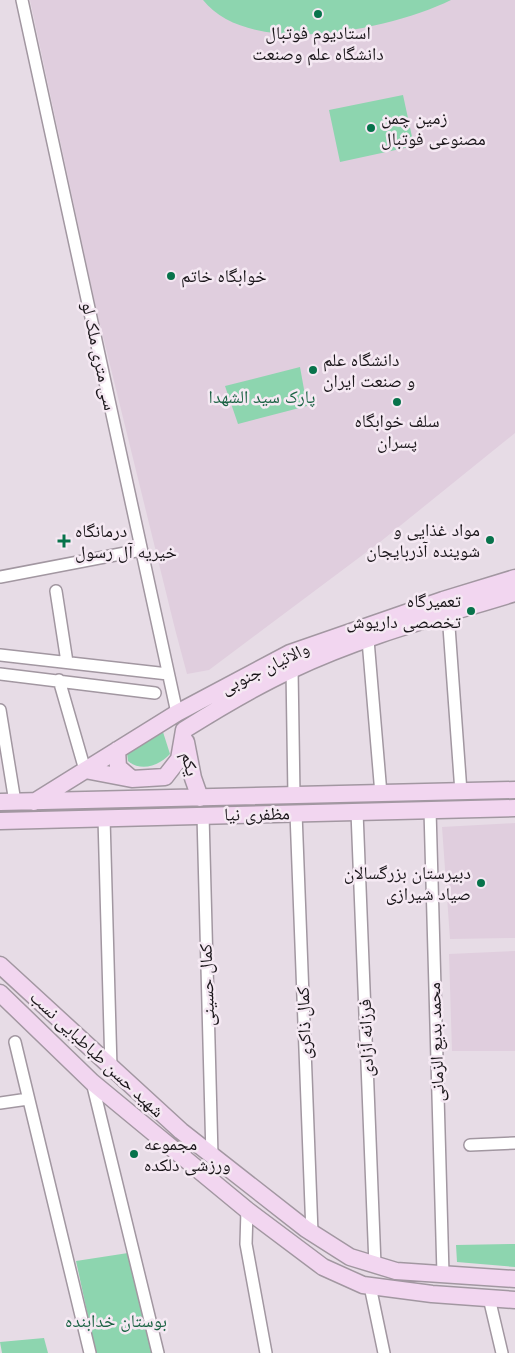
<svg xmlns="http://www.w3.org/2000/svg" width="515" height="1353" font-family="'Fira Sans','Noto Naskh Arabic',sans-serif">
<rect width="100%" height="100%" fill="#e7dce6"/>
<path fill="#e0cede" d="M 30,0 L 515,0 L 515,433 L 380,542 L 209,670 L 187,674 L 175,629 L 96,308 Z
M 515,823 L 515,938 L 450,939 L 442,827 Z
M 515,951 L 515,1051 L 452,1051 L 449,954 Z"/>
<path fill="#8dd5af" d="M 203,0 L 451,0 C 392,29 251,60 203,0 Z
M 403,95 L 414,146 L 340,162 L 329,110 Z
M 300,367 L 307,406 L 238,424 L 225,386 Z
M 163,732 L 170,754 C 159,766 141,772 128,761 L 127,753 Z
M 515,1244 L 515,1267 L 457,1262 L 456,1245 Z
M 128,1253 L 152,1353 L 96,1353 L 76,1261 Z
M 44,1338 L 48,1353 L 2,1353 L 0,1342 Z"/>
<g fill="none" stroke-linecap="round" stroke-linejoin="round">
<g stroke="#a297a1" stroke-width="14">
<path id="street" d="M 22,0 L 177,713
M 0,577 L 141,550
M 56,591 L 67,662
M 448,613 L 461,792
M 368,640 L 381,794
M 0,655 L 168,674
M 292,669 L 294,796
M 0,674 L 155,693
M 59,680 L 85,770
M 0,710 L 15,802
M 430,810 L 443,1274
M 357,812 L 375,1265
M 296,813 L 312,1233
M 203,815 L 212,1156
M 104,818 L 111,1068
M 15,1042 L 90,1353
M 92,1082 L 158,1353
M 0,1103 L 28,1099
M 470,1145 L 515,1143
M 247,1210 L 246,1244 L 266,1353
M 370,1286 L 384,1353
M 489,1298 L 502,1353"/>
</g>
<g stroke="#a297a1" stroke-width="19">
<path id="secondary" d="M 184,730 C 219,708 254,687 291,670 C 362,636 440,616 515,593
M 186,742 L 193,778 L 200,798
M 117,750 L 118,767 L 132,779 L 165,777 L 179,759 L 184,730
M 85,770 L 132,779
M 0,802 L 515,790
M 34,802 L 177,713 L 290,653 L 443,600 L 515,578
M 0,821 L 515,808
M 0,965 L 181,1131 L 306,1229 L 350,1257 L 396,1271 L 515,1279
M 0,993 L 92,1082 L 247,1210 L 323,1267 L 363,1285 L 432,1294 L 515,1300"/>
</g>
<use href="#street" stroke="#fff" stroke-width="11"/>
<use href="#secondary" stroke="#f2d6f0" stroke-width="16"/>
</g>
<g fill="#07734b" stroke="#f5e9f3" stroke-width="2">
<circle cx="318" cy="14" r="5"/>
<circle cx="371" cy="128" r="5"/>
<circle cx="171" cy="276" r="5"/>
<circle cx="313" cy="370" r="5"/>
<circle cx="397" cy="402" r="5"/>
<circle cx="490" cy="540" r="5"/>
<path d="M61.5 533.5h5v5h5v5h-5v5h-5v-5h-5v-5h5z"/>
<circle cx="471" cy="611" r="5"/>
<circle cx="481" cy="883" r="5"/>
<circle cx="134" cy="1154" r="5"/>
</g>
<g text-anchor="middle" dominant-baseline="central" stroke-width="5" stroke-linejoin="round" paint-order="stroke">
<g font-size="18" fill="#191519" stroke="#f5e9f3" text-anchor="start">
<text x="318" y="33" text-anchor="middle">استادیوم فوتبال<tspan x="318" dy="21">دانشگاه علم وصنعت</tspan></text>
<text x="381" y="118">زمین چمن<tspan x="381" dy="21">مصنوعی فوتبال</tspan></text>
<text x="181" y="276">خوابگاه خاتم</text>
<text x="323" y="360">دانشگاه علم<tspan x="323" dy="21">و صنعت ایران</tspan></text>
<text x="397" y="421" text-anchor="middle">سلف خوابگاه<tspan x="397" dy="21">پسران</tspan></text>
<text x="480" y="530" text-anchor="end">مواد غذایی و<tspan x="480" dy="21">شوینده آذربایجان</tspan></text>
<text x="75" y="531">درمانگاه<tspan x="75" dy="21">خیریه آل رسول</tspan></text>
<text x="461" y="601" text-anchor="end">تعمیرگاه<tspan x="461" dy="21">تخصصی داریوش</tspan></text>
<text x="471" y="873" text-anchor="end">دبیرستان بزرگسالان<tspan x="471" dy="21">صیاد شیرازی</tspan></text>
<text x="144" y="1144">مجموعه<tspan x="144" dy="21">ورزشی دلکده</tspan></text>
</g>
<g font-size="18" fill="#191519" stroke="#f5e9f3">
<text transform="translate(99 356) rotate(78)">سی متری ملک لو</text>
<text transform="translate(265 668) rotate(-26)">والائیان جنوبی</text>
<text transform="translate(190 764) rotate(77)">یکم</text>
<text transform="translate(257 814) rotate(-1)">مظفری نیا</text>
<text transform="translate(207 985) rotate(-92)">کمال حسینی</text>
<text transform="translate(304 1023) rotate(-92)">کمال ذاکری</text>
<text transform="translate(366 1038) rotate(-92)">فرزانه آزادی</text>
<text transform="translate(436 1042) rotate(-92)">محمد بدیع الزمانی</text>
<text transform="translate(97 1054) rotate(43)">شهید حسن طباطبایی نسب</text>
</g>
<g font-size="18" fill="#1b6344" stroke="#f5e9f3">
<text x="262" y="397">پارک سید الشهدا</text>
<text x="116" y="1321">بوستان خدابنده</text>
</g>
</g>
</svg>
